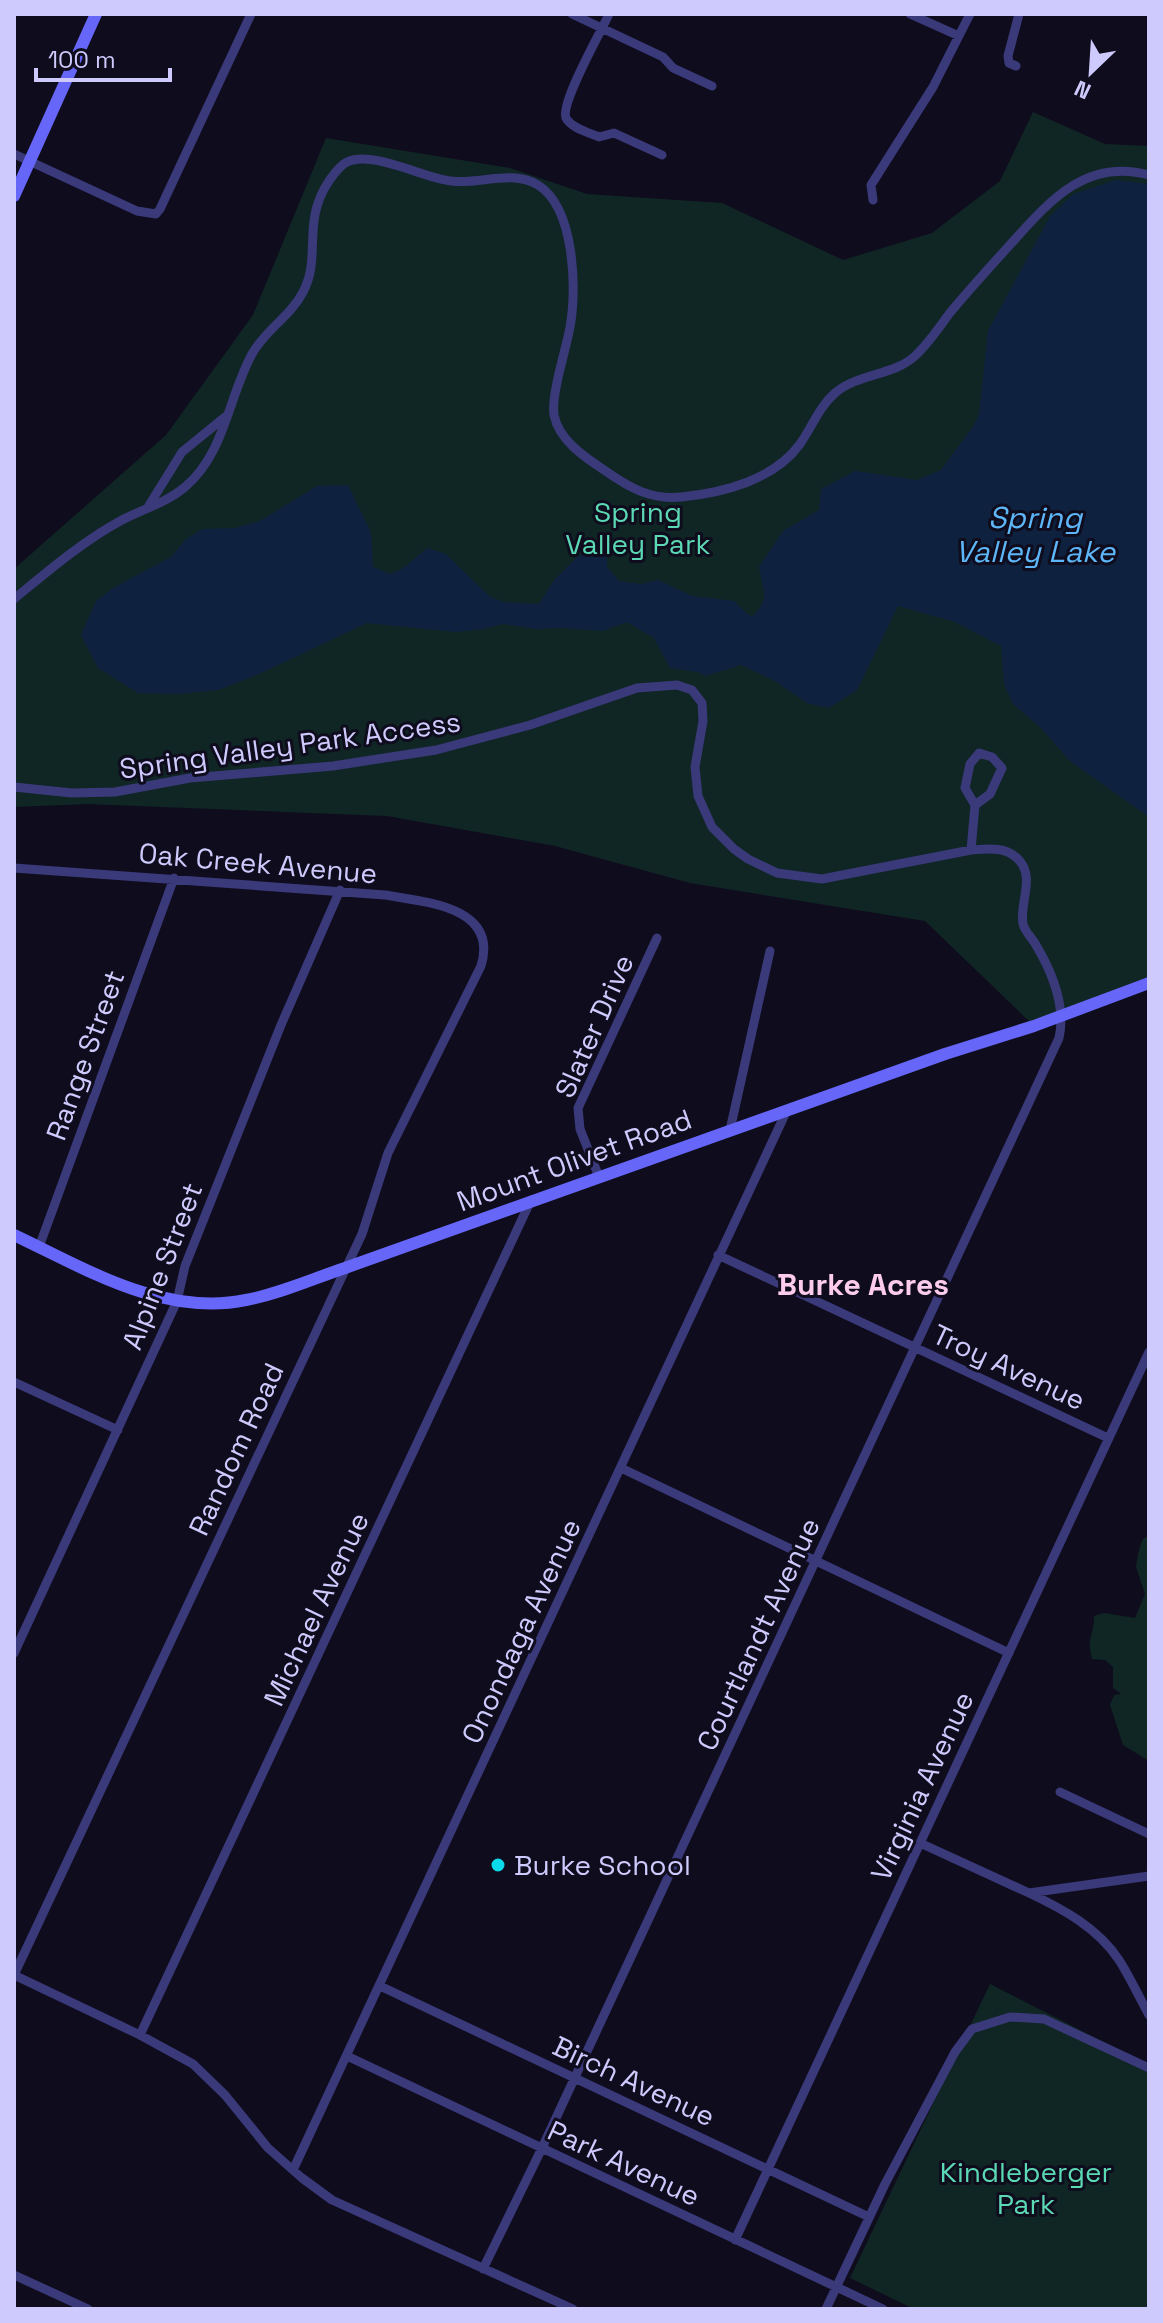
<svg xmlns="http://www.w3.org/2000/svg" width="1163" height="2323" font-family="'Space Grotesk',sans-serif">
<rect width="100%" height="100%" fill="#0f0c1d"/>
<path fill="#102625" d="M 1033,112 L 1105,144 L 1149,146 L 1149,984 L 1034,1026 L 925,921 L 690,883 L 555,846 L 387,816 L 88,804 L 14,807 L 14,569 L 166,435 L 253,315 L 326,138 L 510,168 L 587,194 L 722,203 L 843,260 L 932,233 L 1000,181 Z
M 1149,1535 L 1149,1761 L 1123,1745 L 1110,1705 L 1114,1695 L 1121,1694 L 1113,1688 L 1113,1667 L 1105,1660 L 1092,1659 C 1086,1636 1094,1637 1094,1616 L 1104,1613 L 1135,1618 L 1145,1594 L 1136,1567 L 1138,1554 L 1142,1540 Z
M 990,1984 L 1149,2065 L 1149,2309 L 914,2309 L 850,2278 Z"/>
<path fill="#0e223f" d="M 1116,180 L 1149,184 L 1149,817 L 1070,761 L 1041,728 L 1013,704 L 1004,684 L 1001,646 L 955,622 L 898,606 L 857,690 L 829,708 L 807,703 L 775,681 L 741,665 L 706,676 L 698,672 L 670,668 L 654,638 L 627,622 L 603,631 L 562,628 L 536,629 L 503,624 L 484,629 L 456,632 L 367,623 L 259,674 L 218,690 L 178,694 L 138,693 L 98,668 L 81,635 L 96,601 L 113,588 L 171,557 L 186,539 L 202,529 L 235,528 L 260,521 L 317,486 L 348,485 L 371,533 L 373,567 L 390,574 C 408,568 413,558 428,548 L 446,554 L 489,596 L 503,602 L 539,604 L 554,580 L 578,556 L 607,551 L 607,567 L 619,581 L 641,584 L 658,580 L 692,596 L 734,601 L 751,617 C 771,601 763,590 759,567 L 783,531 L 819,510 L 821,489 L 855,471 L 917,480 L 941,470 L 972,428 L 979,415 L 988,331 L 1050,216 L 1073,194 Z"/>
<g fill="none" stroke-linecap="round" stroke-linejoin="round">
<path stroke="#3a397a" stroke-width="9" d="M 572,14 L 663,57 L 673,68 L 712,86
M 609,14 C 601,32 560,103 566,118 C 571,128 590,133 599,137 L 614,133 L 662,155
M 910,14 L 959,36
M 1016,66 L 1009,63 L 1008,56 L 1019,14
M 14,154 L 137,211 L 156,214 L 160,209 L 251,14
M 873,200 L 871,185 L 933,87 L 970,14
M 148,507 L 182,452 L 225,417
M 14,599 C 48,571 83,541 122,520 C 143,509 166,503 185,487 C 225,453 228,398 252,354 C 265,330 291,316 303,292 C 322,257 301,222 329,181 C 334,174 339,166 347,162 C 374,150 422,178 451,181 C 479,185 512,169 538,185 C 575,208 577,290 570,327 C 566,350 551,394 554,415 C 559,441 586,458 607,472 C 630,488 651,500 681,497 C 723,493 774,480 800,444 C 812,427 819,407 835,393 C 859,373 893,376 915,356 C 928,344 939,328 949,314 C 968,291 988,269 1008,247 C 1047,204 1084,157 1149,175
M 14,787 L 72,793 L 115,792 L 190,778 L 333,766 L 436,750 L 530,725 L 637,688 L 677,685 L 692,690 L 702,703 L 703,721 L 695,767 L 698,796 L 712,827 L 734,849 L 748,859 L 777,873 L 822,879 L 971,850 C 987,849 1005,846 1018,859 C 1036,877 1019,903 1023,924 C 1025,932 1032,938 1036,945 C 1052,972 1066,1007 1059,1038 L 542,2148 L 483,2269
M 971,850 L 975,805 L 965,788 L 970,764 L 979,753 L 992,757 L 1002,768 L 990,794 L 975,805
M 14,868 L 385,895 C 426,902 499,907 481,966 L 388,1153 L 362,1234 L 14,1975
M 730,1130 L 770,951
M 599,1177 L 580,1129 L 578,1108 L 657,938
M 39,1247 L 174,878
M 718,1255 L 1108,1438
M 14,1382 L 118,1430
M 621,1468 L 1009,1653
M 14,1653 L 177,1301 L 185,1266 L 281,1025 L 340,890
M 1060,1792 L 1149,1834
M 920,1843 L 1029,1893 L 1149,1876
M 1029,1893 C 1063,1909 1098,1928 1119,1960 C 1130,1977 1139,1997 1149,2015
M 14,1975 L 140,2035 L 193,2064 L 225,2095 L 268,2148 L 302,2178 L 332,2200 L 573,2309
M 380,1986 L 869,2217
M 140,2035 L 531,1200
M 347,2056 L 883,2309
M 293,2170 L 787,1110
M 735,2240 L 1149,1352
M 14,2275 L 88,2309
M 826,2309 L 885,2184 L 955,2052 L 972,2029 L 1010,2017 L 1044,2019 L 1149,2068"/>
<path stroke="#6667f8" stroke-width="12" d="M 14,196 L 96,14
M 14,1235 C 86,1269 163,1317 246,1300 C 279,1294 312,1279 345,1268 L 945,1054 L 1034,1026 L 1149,983"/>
</g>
<circle fill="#0adae9" stroke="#0f0c1d" stroke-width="3" cx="498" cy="1865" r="8"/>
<g text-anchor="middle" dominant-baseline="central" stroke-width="6" stroke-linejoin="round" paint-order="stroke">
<g font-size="28" fill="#5bd8b4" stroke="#0f0c1d">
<text x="638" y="512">Spring<tspan x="638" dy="32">Valley Park</tspan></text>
<text x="1026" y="2172">Kindleberger<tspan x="1026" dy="32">Park</tspan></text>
</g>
<g font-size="28" fill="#cecafd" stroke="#0f0c1d">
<text transform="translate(290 745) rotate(-8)">Spring Valley Park Access</text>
<text transform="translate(258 863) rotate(5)">Oak Creek Avenue</text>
<text transform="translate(594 1026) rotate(-66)">Slater Drive</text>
<text transform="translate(85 1055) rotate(-70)">Range Street</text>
<text transform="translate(574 1160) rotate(-20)">Mount Olivet Road</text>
<text transform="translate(162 1266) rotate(-69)">Alpine Street</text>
<text transform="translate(1009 1367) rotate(25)">Troy Avenue</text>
<text transform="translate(236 1449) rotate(-65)">Random Road</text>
<text transform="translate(316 1609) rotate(-65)">Michael Avenue</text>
<text transform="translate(521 1631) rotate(-65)">Onondaga Avenue</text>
<text transform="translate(758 1634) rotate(-65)">Courtlandt Avenue</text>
<text transform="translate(922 1786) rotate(-65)">Virginia Avenue</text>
<text transform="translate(634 2081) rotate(25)">Birch Avenue</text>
<text transform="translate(624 2163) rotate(25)">Park Avenue</text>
</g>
<g font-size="28" fill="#cecafd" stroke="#0f0c1d" text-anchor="start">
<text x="514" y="1865">Burke School</text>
</g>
<g font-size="30" font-style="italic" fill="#5db6f8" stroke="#0f0c1d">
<text x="1035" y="517">Spring<tspan x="1035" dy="34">Valley Lake</tspan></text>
</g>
<g font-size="30" font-weight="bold" fill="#fdcced" stroke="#0f0c1d">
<text x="863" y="1284">Burke Acres</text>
</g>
</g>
<rect width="1163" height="2323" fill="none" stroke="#cecafd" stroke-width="32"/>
<g transform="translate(1091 72) rotate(205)" stroke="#0f0c1d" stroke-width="6" paint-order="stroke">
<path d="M0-6L14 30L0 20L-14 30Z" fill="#cecafd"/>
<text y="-12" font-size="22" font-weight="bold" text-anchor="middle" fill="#cecafd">N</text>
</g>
<path d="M36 68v12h134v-12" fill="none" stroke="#cecafd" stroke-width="4"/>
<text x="48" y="68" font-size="24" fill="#cecafd" stroke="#0f0c1d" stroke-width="6" paint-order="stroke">100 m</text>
</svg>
